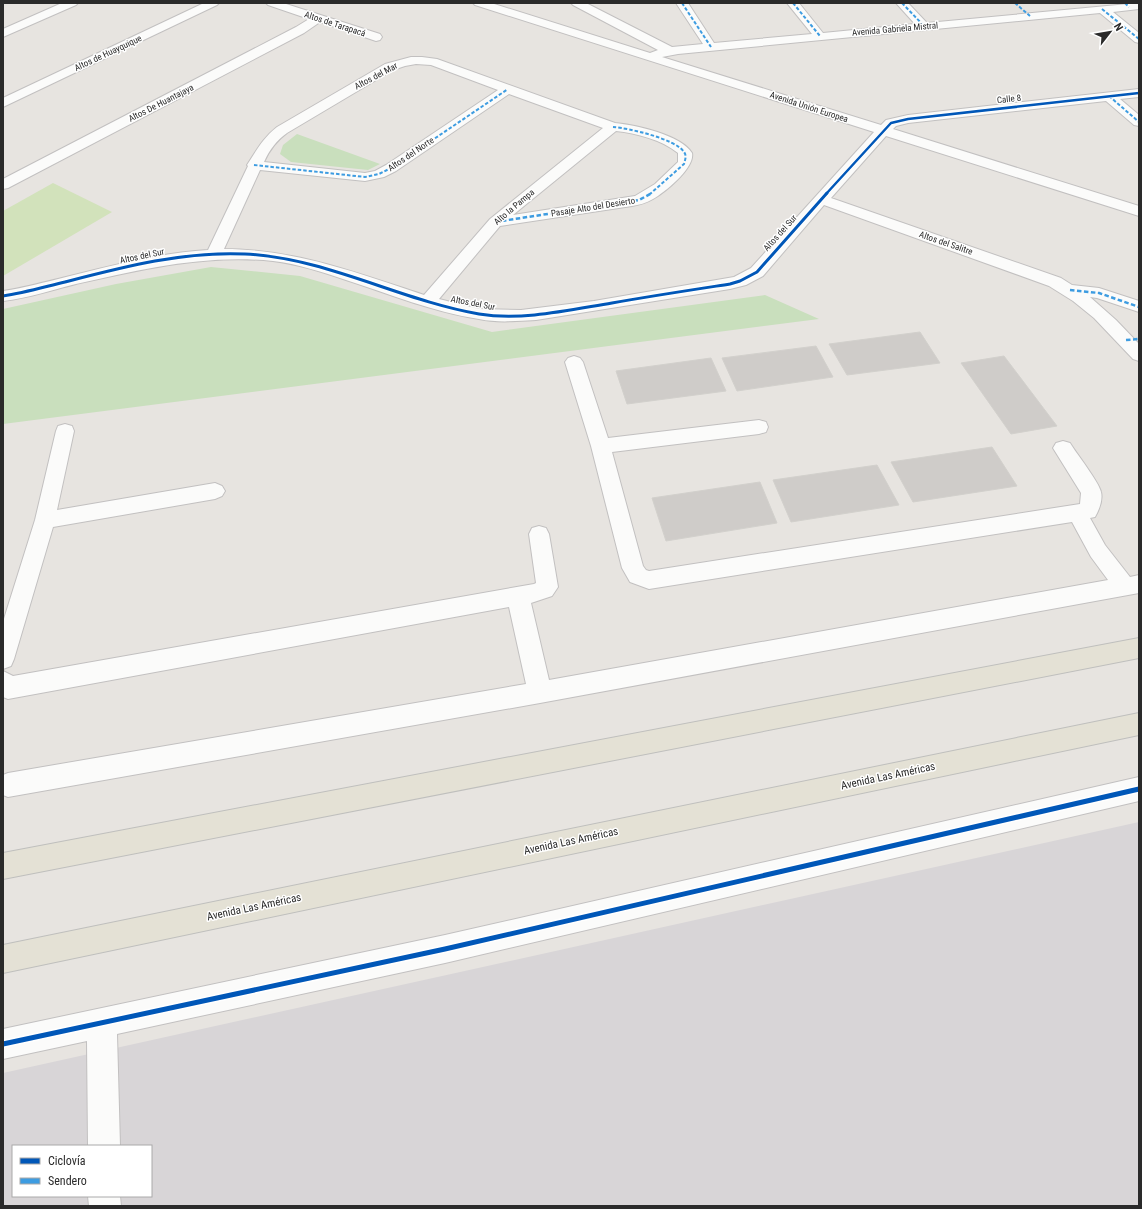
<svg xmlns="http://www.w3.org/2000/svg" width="1142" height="1209" font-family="'Roboto Condensed',sans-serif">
<rect width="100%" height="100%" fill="#e7e4e0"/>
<path fill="#d8d5d7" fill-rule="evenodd" d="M 1139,822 L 1139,1206 L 3,1206 L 3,1073 ZM 13,1146 L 151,1146 L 151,1196 L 13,1196 Z"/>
<path fill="#c9dfbd" d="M 297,134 L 380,164 L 368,170 L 291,162 L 280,154 L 283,145 Z
M 211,267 L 300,276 L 492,332 L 765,295 L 819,319 L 3,424 L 3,309 L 116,284 Z"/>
<path fill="#d2e2bb" d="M 53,183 L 112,212 L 3,276 L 3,211 Z"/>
<path fill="#cfccc9" stroke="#d2d0cc" d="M 920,332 L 940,363 L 847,375 L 829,344 Z
M 816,346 L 833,377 L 737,391 L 722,358 Z
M 1004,356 L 1057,426 L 1011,434 L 961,363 Z
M 711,358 L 726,391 L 627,404 L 616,371 Z
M 992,447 L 1017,486 L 913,502 L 891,462 Z
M 877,465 L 899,505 L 791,522 L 773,480 Z
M 760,482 L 777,523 L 666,541 L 652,498 Z"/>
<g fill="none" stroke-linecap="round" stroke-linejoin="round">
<g stroke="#c2c0c0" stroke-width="2">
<path id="minor" d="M 62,3 L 78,3 L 76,5 L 3,37 L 3,29 Z
M 204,3 L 219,3 L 217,5 L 3,107 L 3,98 Z
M 266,3 L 283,3 L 380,34 L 382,37 L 380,40 L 376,41 L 320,22 L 304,33 L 8,188 L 3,189 L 3,179 L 296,27 L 309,19 L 268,5 Z
M 473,3 L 491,3 L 650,53 L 658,50 L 573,5 L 571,3 L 586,3 L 672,47 L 703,44 L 676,3 L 688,3 L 714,43 L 812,34 L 787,3 L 799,3 L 823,33 L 915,24 L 896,3 L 908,3 L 927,23 L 1139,3 L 1139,9 L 1113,12 L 1139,33 L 1139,43 L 1135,42 L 1100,13 L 678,54 L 662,57 L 881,125 L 886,120 L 908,115 L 1139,89 L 1139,97 L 1120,99 L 1139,115 L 1139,126 L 1134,125 L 1106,101 L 908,123 L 896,126 L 893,129 L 1139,206 L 1139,216 L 886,136 L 831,198 L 1061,278 L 1072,285 L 1099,288 L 1139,301 L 1139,312 L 1097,298 L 1090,297 L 1116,320 L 1139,344 L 1139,361 L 1133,359 L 1094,318 L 1073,301 L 1049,286 L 824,205 L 763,276 L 746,285 L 730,289 L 536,320 C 517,321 498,323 479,319 C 433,312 390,294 346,280 C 322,272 298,264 273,261 C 206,254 142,269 76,284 C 52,290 28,298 3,301 L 3,291 C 25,288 45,282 66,277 C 113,265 160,253 208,250 L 248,166 L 247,165 C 257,150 262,139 277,127 L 385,64 L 411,57 L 422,57 L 437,59 L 615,123 C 636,125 681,135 692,153 C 695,168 665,192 653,199 C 646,203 639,205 632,206 L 500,226 L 439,299 L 479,309 L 521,310 L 594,301 L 734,277 L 751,268 L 874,132 L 475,5 ZM 416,64 L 431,65 L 498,90 L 386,165 L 375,171 L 365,173 L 264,162 C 270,149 276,141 287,133 L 393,70 L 405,66 ZM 509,94 L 603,128 L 490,219 L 424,295 C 358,273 294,249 224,249 L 260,170 L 365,181 L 384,177 L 396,171 ZM 616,131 C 636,133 662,140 678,153 L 678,162 L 655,184 L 635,196 L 513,215 Z
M 574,356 L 580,358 L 583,362 L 608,438 L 759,420 L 766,422 L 768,427 L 766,432 L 759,434 L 612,452 L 643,566 L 646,570 L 649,571 L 1080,504 L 1081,493 L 1053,448 L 1056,443 L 1063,441 L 1070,443 C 1076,453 1099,482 1101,492 C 1103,500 1099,510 1095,517 L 1090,518 L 1105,545 L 1130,577 L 1139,575 L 1139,593 L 540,703 L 8,797 L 3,795 L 3,775 L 8,773 L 526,684 L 509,607 L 8,699 L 3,697 L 3,671 L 13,676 L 534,584 L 536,583 L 529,534 L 532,528 L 539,526 L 546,528 L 549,534 L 558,587 L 552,596 L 531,603 L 549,680 L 1108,580 L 1091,557 L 1072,522 L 649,589 L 630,582 L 622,568 L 591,446 L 565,362 L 568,358 Z
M 65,424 L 72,426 L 74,431 L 57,510 L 215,483 L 222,486 L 225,491 L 222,496 L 215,499 L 53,527 L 14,659 L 11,666 L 3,669 L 3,622 L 35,520 L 56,431 L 58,426 Z
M 1139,777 L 1139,801 L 445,963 L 117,1034 L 120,1146 L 88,1146 L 87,1041 L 3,1059 L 3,1029 L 445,935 Z
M 88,1196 L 120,1196 L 121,1206 L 89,1206 Z"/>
</g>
<g stroke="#bfbfbd" stroke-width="2">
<path id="major" d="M 1139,638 L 1139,658 L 3,879 L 3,853 Z
M 1139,713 L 1139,735 L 3,973 L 3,945 Z"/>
</g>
<use href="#minor" fill="#fbfbfa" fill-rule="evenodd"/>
<use href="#major" fill="#e4e1d5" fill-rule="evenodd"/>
<path stroke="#3d9ce1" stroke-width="2" stroke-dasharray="3.5 2" stroke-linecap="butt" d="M 682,3 L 711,47
M 793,3 L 820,36
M 902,3 L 924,26
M 1015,3 L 1030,16
M 1125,3 L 1129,7
M 1102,9 L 1139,39
M 1109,96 L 1139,122
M 613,127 C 628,128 676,139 684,152 C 687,156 685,160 684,164 L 650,194
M 254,165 L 365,177 L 379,174 L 391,168 L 508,89"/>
<path stroke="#3d9ce1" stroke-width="2.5" stroke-dasharray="4.5 2.5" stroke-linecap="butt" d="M 495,222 L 639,200 L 652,193
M 1070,290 L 1099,293 L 1139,307
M 1126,340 L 1139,339"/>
<g stroke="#fff" stroke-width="4">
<path id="cycleway-far2" d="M 826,194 L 891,123 L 908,119 L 1139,93"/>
</g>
<g stroke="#fff" stroke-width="5">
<path id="cycleway-far1" d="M 3,296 C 24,293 44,287 65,282 C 123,267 184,251 245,254 C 327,258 399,300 479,314 C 522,321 569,310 612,303 C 651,296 691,290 730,284 L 740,281 L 757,272 L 827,193"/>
</g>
<g stroke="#fff" stroke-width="8">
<path id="cycleway" d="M 3,1044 L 445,949 L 1139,789"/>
</g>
<use href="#cycleway-far2" stroke="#0057b8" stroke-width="2.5"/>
<use href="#cycleway-far1" stroke="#0057b8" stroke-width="3"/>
<use href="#cycleway" stroke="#0057b8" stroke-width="5"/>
</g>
<g text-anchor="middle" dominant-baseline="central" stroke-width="3" stroke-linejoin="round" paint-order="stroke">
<g font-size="9" fill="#2a2a2a" stroke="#fff">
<text transform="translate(335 24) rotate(18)">Altos de Tarapacá</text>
<text transform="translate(895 29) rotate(-5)">Avenida Gabriela Mistral</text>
<text transform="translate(108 53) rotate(-25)">Altos de Huayquique</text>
<text transform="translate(376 76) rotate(-28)">Altos del Mar</text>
<text transform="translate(1009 99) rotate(-6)">Calle 8</text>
<text transform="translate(161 103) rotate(-27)">Altos De Huantajaya</text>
<text transform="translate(809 107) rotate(18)">Avenida Unión Europea</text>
<text transform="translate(411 154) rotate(-34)">Altos del Norte</text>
<text transform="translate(514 207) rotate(-40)">Alto la Pampa</text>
<text transform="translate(593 207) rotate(-9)">Pasaje Alto del Desierto</text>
<text transform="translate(780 233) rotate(-48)">Altos del Sur</text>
<text transform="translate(946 243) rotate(19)">Altos del Salitre</text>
<text transform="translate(142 256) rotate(-12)">Altos del Sur</text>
<text transform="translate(473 303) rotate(11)">Altos del Sur</text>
</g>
<g font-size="11" fill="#2a2a2a" stroke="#fff">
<text transform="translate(888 776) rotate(-12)">Avenida Las Américas</text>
<text transform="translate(571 841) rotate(-12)">Avenida Las Américas</text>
<text transform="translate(254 907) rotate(-12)">Avenida Las Américas</text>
</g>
</g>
<rect width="1142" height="1209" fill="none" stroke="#2a2a2a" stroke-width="8"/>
<rect x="12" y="1145" width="140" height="52" fill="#ffffff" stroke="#aaaaaa"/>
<rect x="20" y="1158" width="20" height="6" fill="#0057b8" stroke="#aaaaaa"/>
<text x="48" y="1165" font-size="12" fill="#2a2a2a">Ciclovía</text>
<rect x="20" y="1178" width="20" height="6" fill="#3d9ce1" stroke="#aaaaaa"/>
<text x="48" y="1185" font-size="12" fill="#2a2a2a">Sendero</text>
<g transform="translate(1110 32) rotate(59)" stroke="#ffffff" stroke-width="3" paint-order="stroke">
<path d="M0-3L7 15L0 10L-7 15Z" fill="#2a2a2a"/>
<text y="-6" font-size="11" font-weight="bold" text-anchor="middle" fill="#2a2a2a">N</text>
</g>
</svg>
